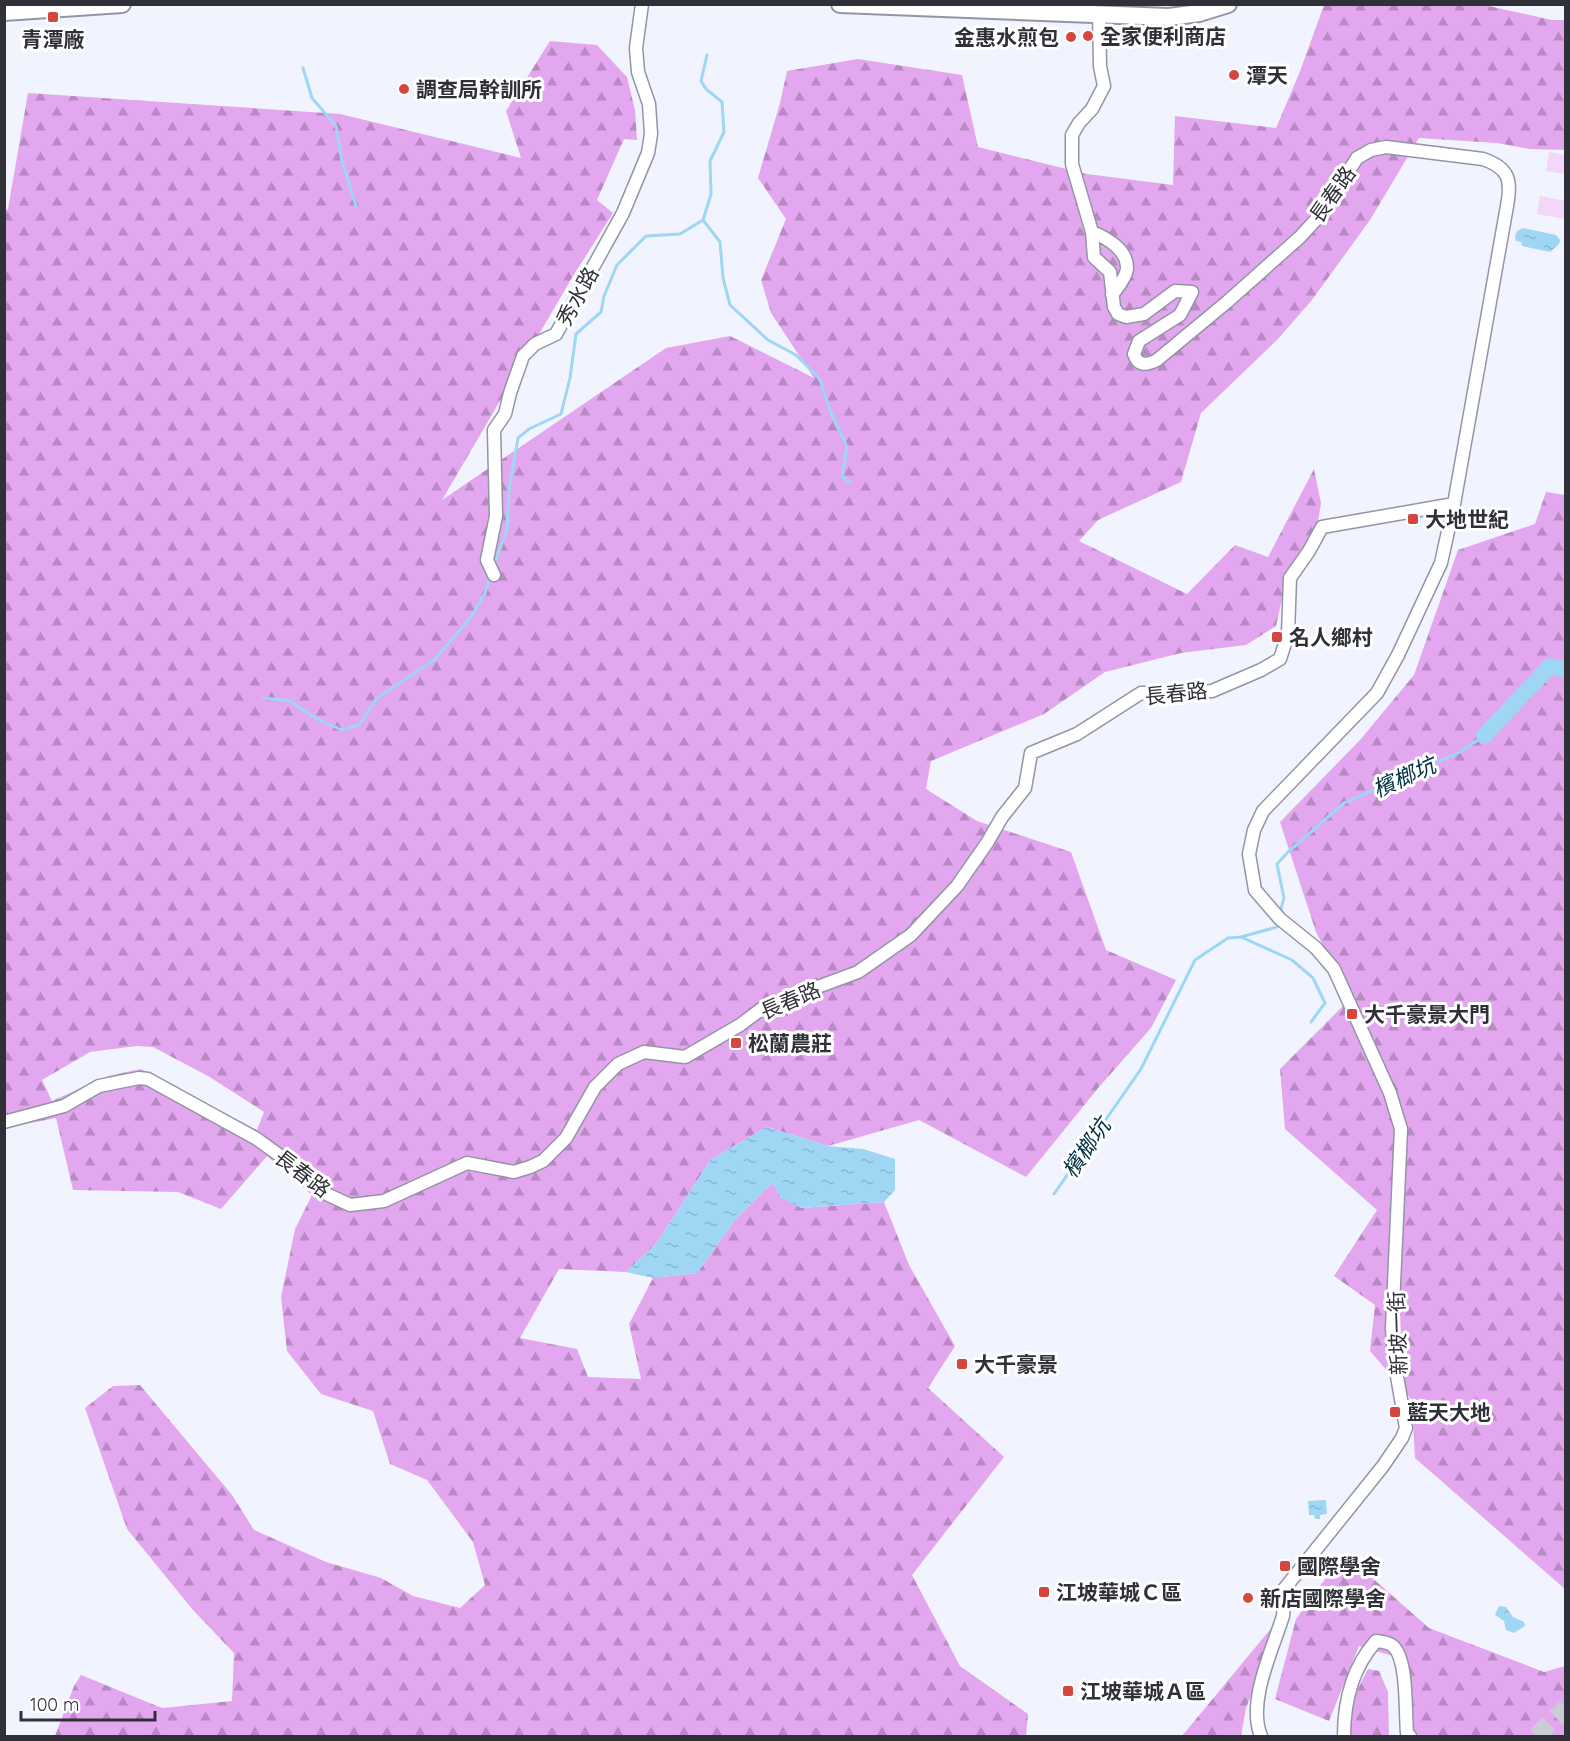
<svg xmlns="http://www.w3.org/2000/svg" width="1570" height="1741" font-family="Quicksand,'Noto Sans TC',sans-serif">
<defs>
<pattern id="forest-firs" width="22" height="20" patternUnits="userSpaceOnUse" patternTransform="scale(1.5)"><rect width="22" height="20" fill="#e2a7ef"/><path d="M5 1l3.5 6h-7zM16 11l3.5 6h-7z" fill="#b889c3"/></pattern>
<pattern id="water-ripples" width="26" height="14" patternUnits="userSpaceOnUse" patternTransform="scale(1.5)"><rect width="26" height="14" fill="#9ed6f3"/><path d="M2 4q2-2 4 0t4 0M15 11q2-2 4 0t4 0" fill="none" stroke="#88b8d1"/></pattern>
</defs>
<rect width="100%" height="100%" fill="#f1f4fe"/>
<path fill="url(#forest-firs)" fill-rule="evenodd" d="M 1324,5 L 1484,5 L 1552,20 L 1565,20 L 1565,150 L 1530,149 L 1497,143 L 1419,138 L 1370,220 L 1312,300 L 1277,340 L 1201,413 L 1181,482 L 1098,520 L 1079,541 L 1187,594 L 1235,545 L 1268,557 L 1314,469 L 1321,503 L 1316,534 L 1287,576 L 1276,626 L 1246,645 L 1181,653 L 1105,672 L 1044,714 L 931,761 L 926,789 L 977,821 L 1071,852 L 1106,950 L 1176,980 L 1151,1028 L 1099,1087 L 1026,1177 L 919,1120 L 828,1146 L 767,1127 L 711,1159 L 656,1244 L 626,1272 L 559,1269 L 520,1338 L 577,1349 L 588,1377 L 641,1379 L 629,1324 L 653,1278 L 697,1273 L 735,1220 L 772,1183 L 801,1208 L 884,1202 L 909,1265 L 955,1346 L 928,1388 L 1004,1457 L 912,1575 L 960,1666 L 1028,1714 L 1026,1736 L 55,1736 L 74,1686 L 81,1675 L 162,1708 L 232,1701 L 234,1653 L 193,1610 L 127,1529 L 85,1408 L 113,1386 L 140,1385 L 232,1495 L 254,1530 L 326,1562 L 381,1578 L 413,1596 L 460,1608 L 485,1585 L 473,1542 L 427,1480 L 390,1464 L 373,1411 L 321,1394 L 287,1351 L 281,1297 L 295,1229 L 312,1195 L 267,1156 L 221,1209 L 178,1192 L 73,1190 L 56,1118 L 5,1128 L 4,211 L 8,209 L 28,93 L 340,114 L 521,158 L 506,111 L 550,41 L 597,45 L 627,77 L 635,110 L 637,140 L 624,139 L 597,200 L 613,213 L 573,276 L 442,500 L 666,348 L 730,336 L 814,378 L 771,313 L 761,280 L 786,219 L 758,178 L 780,103 L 787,71 L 858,59 L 962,75 L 978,147 L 1087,174 L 1173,185 L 1175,116 L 1276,128 L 1299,74 ZM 137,1046 L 153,1047 L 208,1076 L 264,1112 L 257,1130 L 141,1069 L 108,1076 L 52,1101 L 42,1080 L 90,1052 Z
M 1546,492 L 1565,495 L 1565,1589 L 1415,1458 L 1412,1400 L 1370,1351 L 1375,1305 L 1334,1276 L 1377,1210 L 1285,1129 L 1280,1069 L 1351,998 L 1316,932 L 1280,822 L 1360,740 L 1414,675 L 1458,550 L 1535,524 Z
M 1344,1553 L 1429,1628 L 1544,1672 L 1565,1666 L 1565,1736 L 1410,1736 L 1407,1682 L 1393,1656 L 1359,1646 L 1329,1721 L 1275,1699 L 1296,1619 Z
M 1273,1626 L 1256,1683 L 1246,1708 L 1241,1736 L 1182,1736 Z
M 1368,1669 L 1379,1671 L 1388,1692 L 1389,1736 L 1345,1736 C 1346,1713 1357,1690 1368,1669 Z"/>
<path fill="#f3d6f9" d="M 1549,152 L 1565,155 L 1565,174 L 1546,171 Z
M 1540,196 L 1565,201 L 1565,219 L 1537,214 Z"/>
<path fill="url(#water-ripples)" d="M 1523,228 L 1556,235 L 1560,240 L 1559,244 L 1550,252 L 1522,246 L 1521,242 L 1516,241 L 1515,237 L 1517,231 Z
M 767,1127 L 828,1146 L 863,1149 L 895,1159 L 895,1190 L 884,1202 L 801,1208 L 781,1198 L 772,1183 L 735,1220 L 697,1273 L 653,1278 L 626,1272 L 656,1244 L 711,1159 Z
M 1326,1500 L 1327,1514 L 1320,1515 L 1320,1519 L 1315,1519 L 1314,1515 L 1309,1515 L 1308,1501 Z
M 1499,1606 L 1506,1607 L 1513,1617 L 1524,1622 L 1525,1626 L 1514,1633 L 1506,1630 L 1504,1621 L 1495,1615 Z"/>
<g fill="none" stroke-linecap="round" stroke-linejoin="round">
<path stroke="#9ed6f3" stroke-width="3" d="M 303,68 L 312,98 L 336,126 L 342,161 L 356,206
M 703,220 L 720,242 L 723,278 L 730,305 L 768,340 L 796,355 L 820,379 L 829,408 L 847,447 L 842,476 L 850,483
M 494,564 L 507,530 L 509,490 L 518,438 L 529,429 L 561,414 L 570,378 L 576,334 L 601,312 L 604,296 L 617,265 L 646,236 L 680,234 L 703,220 L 711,194 L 710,161 L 724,132 L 722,102 L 706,89 L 701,81 L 707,55
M 263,698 L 290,701 L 317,719 L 342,730 L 359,725 L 376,699 L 434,660 L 472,616 L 485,593 L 490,576
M 1281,909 L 1284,898 L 1277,864 L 1288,852 L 1344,803 L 1458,753 L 1484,736
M 1241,937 L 1292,960 L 1313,978 L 1325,1003 L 1311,1022
M 1054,1194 L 1141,1069 L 1195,960 L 1228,938 L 1241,937 L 1277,927"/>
<path stroke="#9ed6f3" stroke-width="16" d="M 1484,736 L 1550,666 L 1566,670"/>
<path stroke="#cacdd6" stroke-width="18" stroke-dasharray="18 9" stroke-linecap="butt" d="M 1536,1736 L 1566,1708"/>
<g stroke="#9295a5" stroke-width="15">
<path id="minor" d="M 1099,13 L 1100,66 L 1104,86 L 1092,109 L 1079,123 L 1072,135 L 1072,164 L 1092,232 L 1094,257 L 1110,272 L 1114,307 L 1118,314 L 1126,317 L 1144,314 L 1175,291 L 1192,292 L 1180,315 L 1139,341 L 1134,354 C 1138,367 1147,365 1157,360 L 1227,302 L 1300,237 L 1322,213 L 1357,158 L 1371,150 L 1386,147 L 1483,159 C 1509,168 1512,180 1507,206 L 1454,504 L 1441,563 L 1398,655 L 1377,693 L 1263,811 L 1254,830 L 1249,854 L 1255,890 L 1280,919 L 1316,948 L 1334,969 L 1390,1093 L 1401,1129 L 1392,1328 L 1394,1359 L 1406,1428 L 1402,1438 L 1383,1466 L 1281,1593 L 1284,1605 L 1283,1616 C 1272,1651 1247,1702 1261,1736
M 1092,232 C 1107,238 1128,250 1127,269 C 1126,278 1117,288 1112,295
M 494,575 L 487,560 L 496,516 L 494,430 L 505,414 L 510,393 L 523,356 L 535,344 L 556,334 L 623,213 L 648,153 L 651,134 L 649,104 L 638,72 L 636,48 L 642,4
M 4,1122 L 64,1106 L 99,1086 L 139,1078 L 148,1079 L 257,1139 L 297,1168 L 320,1191 L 350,1205 L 384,1201 L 467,1163 L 514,1172 L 530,1167 L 543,1161 L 566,1138 L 595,1087 L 618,1064 L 644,1052 L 685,1057 L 740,1025 L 764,1007 L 858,972 L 911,935 L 957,886 L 987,843 L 1002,817 L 1025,788 L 1031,753 L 1077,734 L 1141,693 L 1212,691 L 1261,670 L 1280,659 L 1288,634 L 1290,578 L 1309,551 L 1322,527 L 1454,504
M 1344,1736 C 1344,1701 1352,1668 1376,1641 C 1383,1642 1389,1642 1394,1647 C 1408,1662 1405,1713 1407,1733 L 1410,1736"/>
</g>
<g stroke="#9295a5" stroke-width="20">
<path id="major" d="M 840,4 L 1169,17 L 1199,13 L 1228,4
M 4,12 L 122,4"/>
</g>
<use href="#minor" stroke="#fff" stroke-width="12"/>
<use href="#major" stroke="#fff" stroke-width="16"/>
</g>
<g fill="#d4463e" stroke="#fff" stroke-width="2">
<rect x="47" y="11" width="12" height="12" rx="3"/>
<circle cx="1088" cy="36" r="6"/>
<circle cx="1071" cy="37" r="6"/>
<circle cx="1234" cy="75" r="6"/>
<circle cx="404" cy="89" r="6"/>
<rect x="1407" y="513" width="12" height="12" rx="3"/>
<rect x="1271" y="631" width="12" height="12" rx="3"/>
<rect x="1346" y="1008" width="12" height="12" rx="3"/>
<rect x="730" y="1037" width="12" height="12" rx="3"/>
<rect x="956" y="1358" width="12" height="12" rx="3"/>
<rect x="1389" y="1406" width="12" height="12" rx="3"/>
<rect x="1279" y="1560" width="12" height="12" rx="3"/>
<rect x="1038" y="1586" width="12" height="12" rx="3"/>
<circle cx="1248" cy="1598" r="6"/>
<rect x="1062" y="1685" width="12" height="12" rx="3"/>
</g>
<g text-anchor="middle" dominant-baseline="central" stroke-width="6" stroke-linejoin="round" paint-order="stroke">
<g font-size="21" font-weight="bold" fill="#303138" stroke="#fff" text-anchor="start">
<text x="1100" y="36">全家便利商店</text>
<text x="1059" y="37" text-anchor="end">金惠水煎包</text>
<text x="53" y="39" text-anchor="middle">青潭廠</text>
<text x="1246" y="75">潭天</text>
<text x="416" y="89">調查局幹訓所</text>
<text x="1425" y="519">大地世紀</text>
<text x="1289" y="637">名人鄉村</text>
<text x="1364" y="1014">大千豪景大門</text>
<text x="748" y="1043">松蘭農莊</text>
<text x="974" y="1364">大千豪景</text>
<text x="1407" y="1412">藍天大地</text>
<text x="1297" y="1566">國際學舍</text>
<text x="1056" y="1592">江坡華城Ｃ區</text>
<text x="1260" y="1598">新店國際學舍</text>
<text x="1080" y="1691">江坡華城Ａ區</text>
</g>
<g font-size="21" fill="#303138" stroke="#fff">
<text transform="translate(1332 194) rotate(-55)">長春路</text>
<text transform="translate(577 296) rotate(-61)">秀水路</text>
<text transform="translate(1176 693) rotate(-6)">長春路</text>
<text transform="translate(790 1000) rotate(-23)">長春路</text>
<text transform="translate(303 1173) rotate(37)">長春路</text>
<text transform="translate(1397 1333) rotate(-92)">新坡一街</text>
</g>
<g font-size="22" font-style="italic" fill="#003043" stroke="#fff">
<text transform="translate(1404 777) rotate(-24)">檳榔坑</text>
<text transform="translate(1086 1148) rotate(-55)">檳榔坑</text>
</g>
</g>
<rect width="1570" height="1741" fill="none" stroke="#303138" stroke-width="12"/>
<path d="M21 1711v9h134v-9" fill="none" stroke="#303138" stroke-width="3"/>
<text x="30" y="1711" font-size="18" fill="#303138" stroke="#ffffff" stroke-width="4.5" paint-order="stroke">100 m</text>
</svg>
